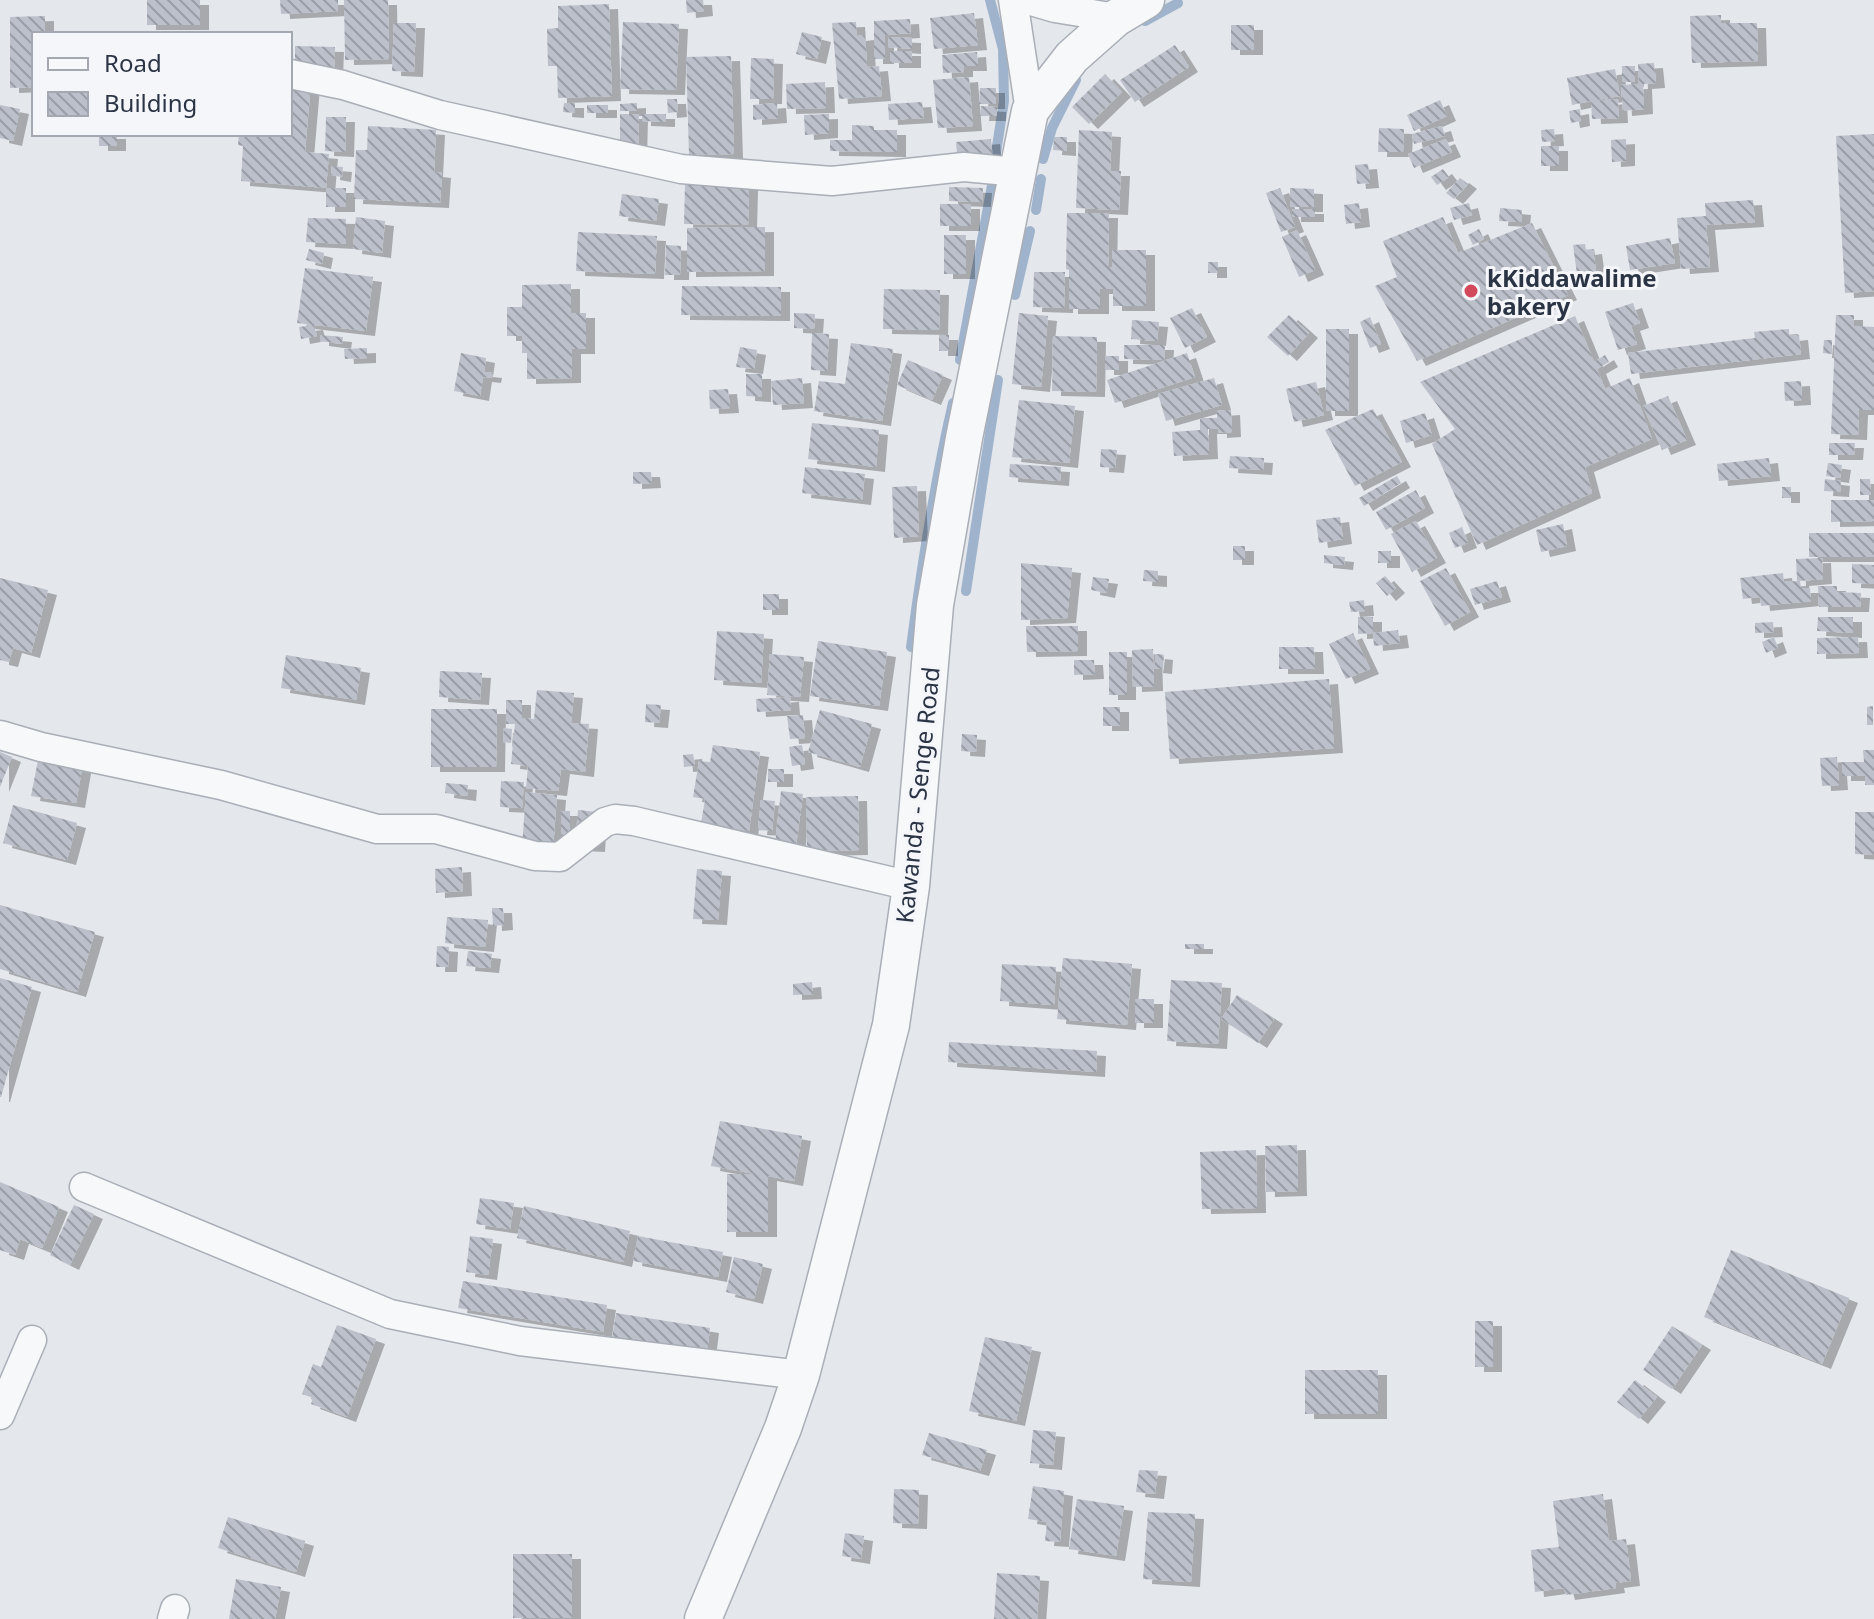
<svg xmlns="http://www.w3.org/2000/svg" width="1874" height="1619" font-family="'Noto Sans',sans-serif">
<defs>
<pattern id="building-back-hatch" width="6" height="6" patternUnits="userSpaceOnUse" patternTransform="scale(2)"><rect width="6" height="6" fill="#bbc0ca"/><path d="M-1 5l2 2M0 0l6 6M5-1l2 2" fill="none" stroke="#989da6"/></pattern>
<filter id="shadow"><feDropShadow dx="9" dy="5" stdDeviation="0" flood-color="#0004"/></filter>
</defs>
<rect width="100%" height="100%" fill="#e4e7ec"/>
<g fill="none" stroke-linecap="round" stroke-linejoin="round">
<path stroke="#9fb4cc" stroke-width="10" d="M 990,0 L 1003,49 L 1004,101 L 995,159
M 1145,21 L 1178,3
M 1043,159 L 1052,128 L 1076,80
M 1036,210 L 1041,179
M 1015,295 L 1030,231
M 960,360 L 993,180
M 966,591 L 998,380
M 911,647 C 922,564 934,484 953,403"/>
</g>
<path fill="url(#building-back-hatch)" filter="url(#shadow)" d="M 147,0 L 200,0 L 200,25 L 147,25 Z
M 280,0 L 338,0 L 338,11 L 281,14 Z
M 344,0 L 388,0 L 389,59 L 345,60 Z
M 686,0 L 703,0 L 704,11 L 687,13 Z
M 609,4 L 612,96 L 558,98 L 557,66 L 548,66 L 547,29 L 558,28 L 558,6 Z
M 974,13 L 978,45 L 934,49 L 930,18 Z
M 1721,15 L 1721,23 L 1757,23 L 1758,61 L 1692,63 L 1690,16 Z
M 45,16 L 45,34 L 34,34 L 34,87 L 10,88 L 10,17 Z
M 910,19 L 911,33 L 885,35 L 885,59 L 874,59 L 874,21 Z
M 623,22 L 679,24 L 676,90 L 620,89 Z
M 856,22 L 857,36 L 865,35 L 867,67 L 879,66 L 882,96 L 839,99 L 832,23 Z
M 394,23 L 416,23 L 414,72 L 392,71 Z
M 1231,25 L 1254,25 L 1254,50 L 1231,50 Z
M 802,32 L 822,37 L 817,59 L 796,54 Z
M 889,37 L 912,38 L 912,49 L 888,47 Z
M 1175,45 L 1189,67 L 1135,102 L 1120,80 Z
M 295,46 L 335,47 L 334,72 L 295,71 Z
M 890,51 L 912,51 L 912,63 L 890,63 Z
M 977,52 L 978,66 L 964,66 L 964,72 L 943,73 L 942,55 Z
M 731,56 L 734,154 L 689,155 L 686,57 Z
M 751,58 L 774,59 L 773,99 L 750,99 Z
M 1654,63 L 1656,83 L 1643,84 L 1644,109 L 1623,111 L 1621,85 L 1639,84 L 1638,64 Z
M 1622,66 L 1635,66 L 1635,82 L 1622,82 Z
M 1615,69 L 1620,96 L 1591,101 L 1618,99 L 1619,118 L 1592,119 L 1591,101 L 1572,105 L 1567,78 Z
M 1105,74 L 1122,92 L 1089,124 L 1072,107 Z
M 969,77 L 973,126 L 938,128 L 933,80 Z
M 290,82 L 311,83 L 305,152 L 329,154 L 326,188 L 241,181 L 243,146 L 238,145 L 239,134 L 290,134 Z
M 825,82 L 826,108 L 787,109 L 786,84 Z
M 980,88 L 996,88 L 996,104 L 979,104 Z
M 667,99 L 677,99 L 678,112 L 668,113 Z
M 1440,100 L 1447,116 L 1414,131 L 1407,115 Z
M 922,102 L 924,118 L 889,120 L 888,104 Z
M 564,103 L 575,103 L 575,113 L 563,112 Z
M 637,103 L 637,111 L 620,111 L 620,104 Z
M 777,103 L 778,118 L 753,120 L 753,105 Z
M 0,105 L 20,109 L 13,141 L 0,138 Z
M 587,105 L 608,105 L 608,113 L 587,113 Z
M 981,106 L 997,107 L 997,116 L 980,116 Z
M 1580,109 L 1581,121 L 1571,123 L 1569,111 Z
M 620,114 L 639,114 L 638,154 L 620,153 Z
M 642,114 L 666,114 L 666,122 L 642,121 Z
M 829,114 L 829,133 L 805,135 L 804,115 Z
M 326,117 L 346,117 L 345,152 L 325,151 Z
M 852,125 L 874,126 L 874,130 L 897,130 L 897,152 L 830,151 L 830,140 L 852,140 Z
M 368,126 L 436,130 L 434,172 L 442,173 L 440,203 L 354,199 L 356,150 L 367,150 Z
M 1442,126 L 1445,136 L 1414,144 L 1412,134 Z
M 1379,128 L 1404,129 L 1403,152 L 1378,152 Z
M 1554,129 L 1555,141 L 1542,142 L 1541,130 Z
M 1079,130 L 1112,132 L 1110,171 L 1121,171 L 1119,210 L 1076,208 Z
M 99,134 L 117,134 L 117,146 L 99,146 Z
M 1874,134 L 1874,291 L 1845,293 L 1836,136 Z
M 1054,137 L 1067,137 L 1067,151 L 1053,150 Z
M 991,139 L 993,160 L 958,164 L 956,142 Z
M 1446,139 L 1452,152 L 1414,168 L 1408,154 Z
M 1626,139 L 1626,161 L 1612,162 L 1611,140 Z
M 1541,146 L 1559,146 L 1559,166 L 1541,166 Z
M 1368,164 L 1370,183 L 1357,184 L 1355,165 Z
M 332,166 L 343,167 L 342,177 L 331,175 Z
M 1443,169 L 1449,177 L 1437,185 L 1431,177 Z
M 1460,178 L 1468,184 L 1454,199 L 1446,193 Z
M 685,184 L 749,185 L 748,225 L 684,224 Z
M 949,187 L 983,188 L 982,202 L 949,201 Z
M 326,188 L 346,188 L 346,207 L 326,207 Z
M 1280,188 L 1295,227 L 1281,232 L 1266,193 Z
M 1290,188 L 1314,189 L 1314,207 L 1290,207 Z
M 622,194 L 659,199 L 656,221 L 619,216 Z
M 1753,200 L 1755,222 L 1706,225 L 1710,267 L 1681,269 L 1677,218 L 1706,216 L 1705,203 Z
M 1359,203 L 1361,222 L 1346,224 L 1344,205 Z
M 1469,203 L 1472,215 L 1454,220 L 1450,208 Z
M 940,204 L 971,204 L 971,226 L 940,226 Z
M 1500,208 L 1522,210 L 1521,222 L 1499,221 Z
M 1292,209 L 1315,209 L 1315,217 L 1292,217 Z
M 1067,213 L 1109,213 L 1108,267 L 1112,267 L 1112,250 L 1146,250 L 1146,306 L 1113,306 L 1113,289 L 1100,289 L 1100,309 L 1069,309 L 1069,270 L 1066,269 Z
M 356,217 L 385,221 L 382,253 L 353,249 Z
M 1443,217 L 1458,253 L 1532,223 L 1568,295 L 1417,361 L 1375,286 L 1397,277 L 1383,241 Z
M 308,218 L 346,219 L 346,244 L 306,242 Z
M 765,227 L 765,271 L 687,272 L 687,228 Z
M 1479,229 L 1484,239 L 1473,245 L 1468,235 Z
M 1297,230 L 1315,270 L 1299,277 L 1282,237 Z
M 578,232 L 657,236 L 655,274 L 576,271 Z
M 944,235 L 966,235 L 966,274 L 944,274 Z
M 1670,238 L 1675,263 L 1630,270 L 1626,246 Z
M 1585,244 L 1586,250 L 1593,249 L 1596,271 L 1577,274 L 1573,245 Z
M 666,245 L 681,246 L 680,275 L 665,275 Z
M 309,249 L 324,253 L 322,264 L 306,260 Z
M 1208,262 L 1218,262 L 1218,273 L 1208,273 Z
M 305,268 L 373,277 L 366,331 L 297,323 Z
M 1034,272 L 1065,272 L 1064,308 L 1033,307 Z
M 571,284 L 571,313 L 586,313 L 586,349 L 572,349 L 572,378 L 527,379 L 527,353 L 522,353 L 522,336 L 507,336 L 507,307 L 522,307 L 522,285 Z
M 682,286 L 781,287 L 781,316 L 681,315 Z
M 884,289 L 940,290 L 939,330 L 883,329 Z
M 1633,303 L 1640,323 L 1631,326 L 1637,344 L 1618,350 L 1605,312 Z
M 1192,308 L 1207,337 L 1185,348 L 1170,318 Z
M 794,313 L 815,314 L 814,329 L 794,328 Z
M 1019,313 L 1048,316 L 1041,387 L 1012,384 Z
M 1289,315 L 1309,333 L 1288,356 L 1267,337 Z
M 1836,315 L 1854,315 L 1854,326 L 1874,327 L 1874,410 L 1859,410 L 1858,435 L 1831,434 Z
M 1575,316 L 1594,362 L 1605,355 L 1609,362 L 1597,369 L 1605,389 L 1630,378 L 1652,439 L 1585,467 L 1592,493 L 1477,545 L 1432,444 L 1455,429 L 1420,382 Z
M 1370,317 L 1381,344 L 1370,348 L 1360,322 Z
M 1132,320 L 1159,322 L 1157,341 L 1131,339 Z
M 314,325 L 317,336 L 301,339 L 299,327 Z
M 1326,329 L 1349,329 L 1349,411 L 1326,411 Z
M 1789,329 L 1789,336 L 1799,335 L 1801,354 L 1631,374 L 1628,353 L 1755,338 L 1754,332 Z
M 812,333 L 829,334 L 827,371 L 811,370 Z
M 320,335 L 343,337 L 342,344 L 320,341 Z
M 939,335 L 949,335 L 949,351 L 939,351 Z
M 1053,336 L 1097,337 L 1096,392 L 1052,391 Z
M 1824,340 L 1832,340 L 1832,354 L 1823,353 Z
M 851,343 L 893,349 L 882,421 L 814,411 L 819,381 L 845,384 Z
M 1124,345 L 1165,345 L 1164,360 L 1124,359 Z
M 740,347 L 757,350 L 754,369 L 736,367 Z
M 367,348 L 367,358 L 345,359 L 344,349 Z
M 461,353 L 486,358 L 484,372 L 493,373 L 492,378 L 483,377 L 480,396 L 454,391 Z
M 1187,353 L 1195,377 L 1115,403 L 1107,380 Z
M 1105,356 L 1119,356 L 1119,370 L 1105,370 Z
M 908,360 L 943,375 L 932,400 L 897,385 Z
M 746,374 L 762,374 L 762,397 L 746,396 Z
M 802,378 L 804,403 L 773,405 L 771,381 Z
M 1214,378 L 1222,405 L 1166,421 L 1158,394 Z
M 1801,381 L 1802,400 L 1785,401 L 1784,382 Z
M 1316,382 L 1324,415 L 1294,422 L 1286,389 Z
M 728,389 L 730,408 L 710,409 L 709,390 Z
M 1668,396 L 1687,440 L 1662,450 L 1643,406 Z
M 1019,400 L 1075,406 L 1069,463 L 1012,457 Z
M 1373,409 L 1402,462 L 1355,486 L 1325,430 Z
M 1231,410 L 1232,432 L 1218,433 L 1218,429 L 1208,429 L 1209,454 L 1174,456 L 1172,432 L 1200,430 L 1200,418 L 1217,418 L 1217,411 Z
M 1425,413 L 1432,435 L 1406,443 L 1400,421 Z
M 812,423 L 879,430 L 876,467 L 808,459 Z
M 1829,443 L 1855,443 L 1854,455 L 1829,455 Z
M 1101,449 L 1117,450 L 1115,468 L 1100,467 Z
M 1230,456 L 1264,458 L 1263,470 L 1229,468 Z
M 1769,458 L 1771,476 L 1719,481 L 1717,464 Z
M 1828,463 L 1842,465 L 1840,478 L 1826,476 Z
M 1010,464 L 1061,467 L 1060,481 L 1009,477 Z
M 805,467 L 865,474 L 862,500 L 802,493 Z
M 633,472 L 651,472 L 652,483 L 633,484 Z
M 1397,476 L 1401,483 L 1364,506 L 1359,498 Z
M 1825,479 L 1841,481 L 1840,492 L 1824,491 Z
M 1860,479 L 1870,479 L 1871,495 L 1860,495 Z
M 917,486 L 919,536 L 894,538 L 892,487 Z
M 1782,487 L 1791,487 L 1791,498 L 1782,498 Z
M 1416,490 L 1425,508 L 1386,530 L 1376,512 Z
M 1831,500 L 1874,500 L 1874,521 L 1831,522 Z
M 1340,517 L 1343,539 L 1319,543 L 1316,520 Z
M 1416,521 L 1437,558 L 1412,572 L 1391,534 Z
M 1563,524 L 1567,546 L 1541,552 L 1536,530 Z
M 1462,527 L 1468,543 L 1455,548 L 1449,533 Z
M 1809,533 L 1874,533 L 1874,557 L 1809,557 Z
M 1233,546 L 1245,546 L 1245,560 L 1233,560 Z
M 1378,551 L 1391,551 L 1391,563 L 1378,563 Z
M 1324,555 L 1345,557 L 1344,565 L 1324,563 Z
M 1822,558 L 1823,579 L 1800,581 L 1801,588 L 1810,588 L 1811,601 L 1761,606 L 1760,597 L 1743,599 L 1740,578 L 1783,573 L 1784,582 L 1797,581 L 1796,559 Z
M 1021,563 L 1072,568 L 1067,618 L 1021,620 Z
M 1852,564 L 1874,565 L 1874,584 L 1852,583 Z
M 1446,568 L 1470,612 L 1445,626 L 1420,581 Z
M 1144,570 L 1158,571 L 1158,582 L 1143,581 Z
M 1385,576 L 1396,588 L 1387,596 L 1376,583 Z
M 1093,577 L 1109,579 L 1106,593 L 1091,590 Z
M 0,578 L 48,590 L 31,653 L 13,648 L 9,662 L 0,660 Z
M 1497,581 L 1502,597 L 1475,605 L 1470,589 Z
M 1818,586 L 1837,586 L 1837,592 L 1861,593 L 1860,607 L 1819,607 Z
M 763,594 L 779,594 L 779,610 L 763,610 Z
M 1364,600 L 1365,611 L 1351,612 L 1349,602 Z
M 1358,617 L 1373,617 L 1373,633 L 1358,634 Z
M 1818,617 L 1853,617 L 1853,633 L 1817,631 Z
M 1773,622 L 1774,632 L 1755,633 L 1755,623 Z
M 1026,626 L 1078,626 L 1078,651 L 1027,652 Z
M 1398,630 L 1400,643 L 1374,646 L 1373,633 Z
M 717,631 L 764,634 L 761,683 L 714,680 Z
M 1353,633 L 1370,669 L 1346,679 L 1329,644 Z
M 1774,637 L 1778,648 L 1766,653 L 1762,642 Z
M 1858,637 L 1859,653 L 1817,654 L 1817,638 Z
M 818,641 L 887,652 L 879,706 L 810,696 Z
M 1279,647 L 1314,647 L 1315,669 L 1279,669 Z
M 1153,649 L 1154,686 L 1133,687 L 1132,650 Z
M 1109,652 L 1127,652 L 1127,695 L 1109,695 Z
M 770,654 L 804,657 L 800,697 L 767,695 Z
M 1156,654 L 1164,655 L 1163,669 L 1154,668 Z
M 286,655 L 361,668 L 356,700 L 281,688 Z
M 1074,660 L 1094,660 L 1095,674 L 1074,675 Z
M 440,671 L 482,673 L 480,700 L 439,697 Z
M 1329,679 L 1334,748 L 1170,759 L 1165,692 Z
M 537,690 L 574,693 L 571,723 L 589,724 L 585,772 L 561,769 L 558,791 L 526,788 L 528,766 L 511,764 L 515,724 L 506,724 L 506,700 L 522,700 L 522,718 L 534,719 Z
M 790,697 L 791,710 L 757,712 L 756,699 Z
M 646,704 L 661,705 L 659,723 L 645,722 Z
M 1873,706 L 1873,725 L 1867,725 L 1867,707 Z
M 1103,707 L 1120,707 L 1120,726 L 1103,726 Z
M 431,709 L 497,709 L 496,767 L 431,767 Z
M 820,710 L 872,724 L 860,767 L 808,752 Z
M 803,715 L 805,738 L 790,739 L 787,716 Z
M 504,728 L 512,729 L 511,743 L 503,742 Z
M 962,734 L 977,735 L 976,752 L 961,751 Z
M 713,745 L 760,752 L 749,831 L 701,824 L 705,799 L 693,797 L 699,761 L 710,762 Z
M 802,745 L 805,764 L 792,766 L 789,747 Z
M 1863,750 L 1874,750 L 1874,785 L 1865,785 L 1865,776 L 1842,776 L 1842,762 L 1864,762 Z
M 0,752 L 12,757 L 0,787 Z
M 693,754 L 695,766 L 684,767 L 683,755 Z
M 39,755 L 83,763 L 76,803 L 31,796 Z
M 1837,757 L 1839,785 L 1822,786 L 1820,758 Z
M 768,769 L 784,769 L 784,782 L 768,782 Z
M 501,781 L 524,782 L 522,808 L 500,807 Z
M 446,783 L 468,785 L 467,796 L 445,793 Z
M 781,791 L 803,794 L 796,846 L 775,844 Z
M 526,792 L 557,795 L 553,849 L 522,847 Z
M 858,796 L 859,850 L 807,851 L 806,797 Z
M 761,800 L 775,801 L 772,831 L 758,830 Z
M 13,805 L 77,823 L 67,860 L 3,843 Z
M 578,810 L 598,812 L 596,847 L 575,846 Z
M 561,811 L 570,811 L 570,833 L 561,834 Z
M 1855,812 L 1874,812 L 1874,855 L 1855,854 Z
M 462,867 L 463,891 L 436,893 L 435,869 Z
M 697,869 L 722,871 L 718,920 L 693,919 Z
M 0,905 L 95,932 L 77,992 L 0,969 Z
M 492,908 L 503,908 L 504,925 L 493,926 Z
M 447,917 L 488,920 L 485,947 L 445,943 Z
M 1185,944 L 1204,944 L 1204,949 L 1185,949 Z
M 437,946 L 449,947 L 448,967 L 436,967 Z
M 468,951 L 492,954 L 490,968 L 466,966 Z
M 1063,958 L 1132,964 L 1127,1025 L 1057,1019 Z
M 1002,964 L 1056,967 L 1054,1005 L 1000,1001 Z
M 0,978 L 32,987 L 1,1097 L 0,1097 Z
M 1171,980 L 1222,983 L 1218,1044 L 1167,1041 Z
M 812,982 L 813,994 L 793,995 L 793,984 Z
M 1237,995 L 1274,1019 L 1258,1043 L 1221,1019 Z
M 1135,999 L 1154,999 L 1154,1023 L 1135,1023 Z
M 949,1042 L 1097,1051 L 1096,1072 L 948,1062 Z
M 720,1121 L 802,1136 L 794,1181 L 768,1176 L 768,1232 L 727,1232 L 727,1174 L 755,1174 L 711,1166 Z
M 1297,1145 L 1298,1191 L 1266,1192 L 1265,1146 Z
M 1256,1150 L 1257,1208 L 1202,1209 L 1200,1152 Z
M 0,1182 L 59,1207 L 42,1248 L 20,1239 L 15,1255 L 0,1250 Z
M 480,1198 L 514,1203 L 510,1229 L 476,1224 Z
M 74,1205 L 94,1214 L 70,1265 L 50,1255 Z
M 524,1206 L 630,1231 L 623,1262 L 517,1238 Z
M 470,1236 L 493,1239 L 488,1275 L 466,1272 Z
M 638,1236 L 723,1252 L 718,1277 L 633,1261 Z
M 1731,1250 L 1849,1298 L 1822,1364 L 1704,1317 Z
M 734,1257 L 763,1264 L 754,1299 L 726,1292 Z
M 463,1281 L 607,1305 L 603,1332 L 458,1308 Z
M 616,1313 L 710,1328 L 707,1352 L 612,1338 Z
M 1475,1321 L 1493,1321 L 1493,1367 L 1475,1367 Z
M 337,1325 L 376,1339 L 347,1417 L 311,1404 L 313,1398 L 302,1394 L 313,1364 L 321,1367 Z
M 1672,1326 L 1702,1345 L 1672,1389 L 1643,1370 Z
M 985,1337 L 1032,1347 L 1016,1421 L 969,1411 Z
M 1305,1370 L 1378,1370 L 1378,1414 L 1305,1414 Z
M 1635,1380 L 1657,1397 L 1639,1419 L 1617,1402 Z
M 1033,1430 L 1056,1432 L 1053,1465 L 1030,1463 Z
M 929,1433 L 987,1450 L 980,1471 L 922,1455 Z
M 1139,1470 L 1158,1471 L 1155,1494 L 1136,1492 Z
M 1033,1486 L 1064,1491 L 1060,1542 L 1045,1541 L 1047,1522 L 1028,1519 Z
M 894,1489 L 919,1490 L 918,1524 L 893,1523 Z
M 1603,1494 L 1609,1541 L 1626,1539 L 1631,1581 L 1615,1583 L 1616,1588 L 1566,1595 L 1564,1588 L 1535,1592 L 1531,1550 L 1559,1547 L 1553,1501 Z
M 1077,1499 L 1124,1506 L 1116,1556 L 1069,1549 Z
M 1148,1512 L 1195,1514 L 1191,1582 L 1143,1579 Z
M 228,1517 L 305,1541 L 296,1572 L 218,1548 Z
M 845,1533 L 864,1536 L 861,1559 L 842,1556 Z
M 513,1554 L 572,1554 L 572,1618 L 513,1618 Z
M 997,1573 L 1040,1576 L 1037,1619 L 994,1619 Z
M 236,1579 L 281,1587 L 275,1619 L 229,1619 Z"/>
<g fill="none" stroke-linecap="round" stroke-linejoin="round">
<g stroke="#a9aeb7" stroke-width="31">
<path id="minor" d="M 1013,0 L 1030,111
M 1028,0 L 1055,8 L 1116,18
M 290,74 L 343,85 L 440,115 L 681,169 L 832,181 L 964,167 L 1018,172
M 0,735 L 41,747 L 221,785 L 377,829 L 436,829 L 535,856 L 560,857 L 605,822 L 615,819 L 634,821 L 911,886
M 84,1187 L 390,1314 L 520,1341 L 801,1375
M 0,1415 L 32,1340
M 172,1619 L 175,1609"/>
</g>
<g stroke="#a9aeb7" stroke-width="39">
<path id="tertiary" d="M 703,1619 L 783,1428 L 801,1375 L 891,1025 L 911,886 L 935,605 L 964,438 L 1030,111 L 1072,57 L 1116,18 L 1146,0"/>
</g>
<use href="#minor" stroke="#f7f8fa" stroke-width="28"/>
<use href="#tertiary" stroke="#f7f8fa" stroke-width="36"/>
</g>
<circle fill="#d1495b" stroke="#f4f6f9" stroke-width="3" cx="1471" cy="291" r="8"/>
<g text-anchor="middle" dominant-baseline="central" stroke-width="6" stroke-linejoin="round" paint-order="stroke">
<g font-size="24" font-weight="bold" fill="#2b3445" stroke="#f4f6f9" text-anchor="start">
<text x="1487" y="277">kKiddawalime<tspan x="1487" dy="28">bakery</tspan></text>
</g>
<g font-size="24" fill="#2b3445" stroke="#f4f6f9">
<text transform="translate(917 795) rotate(-84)">Kawanda - Senge Road</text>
</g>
</g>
<rect x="32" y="32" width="260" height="104" fill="#f4f6f9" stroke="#a4a8b1" stroke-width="2"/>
<rect x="48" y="58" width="40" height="12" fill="#f7f8fa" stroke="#a4a8b1" stroke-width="2"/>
<text x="104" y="72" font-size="24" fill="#2b3445">Road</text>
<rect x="48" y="92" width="40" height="24" fill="url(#building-back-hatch)" stroke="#a4a8b1" stroke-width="2"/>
<text x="104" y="112" font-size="24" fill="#2b3445">Building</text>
</svg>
